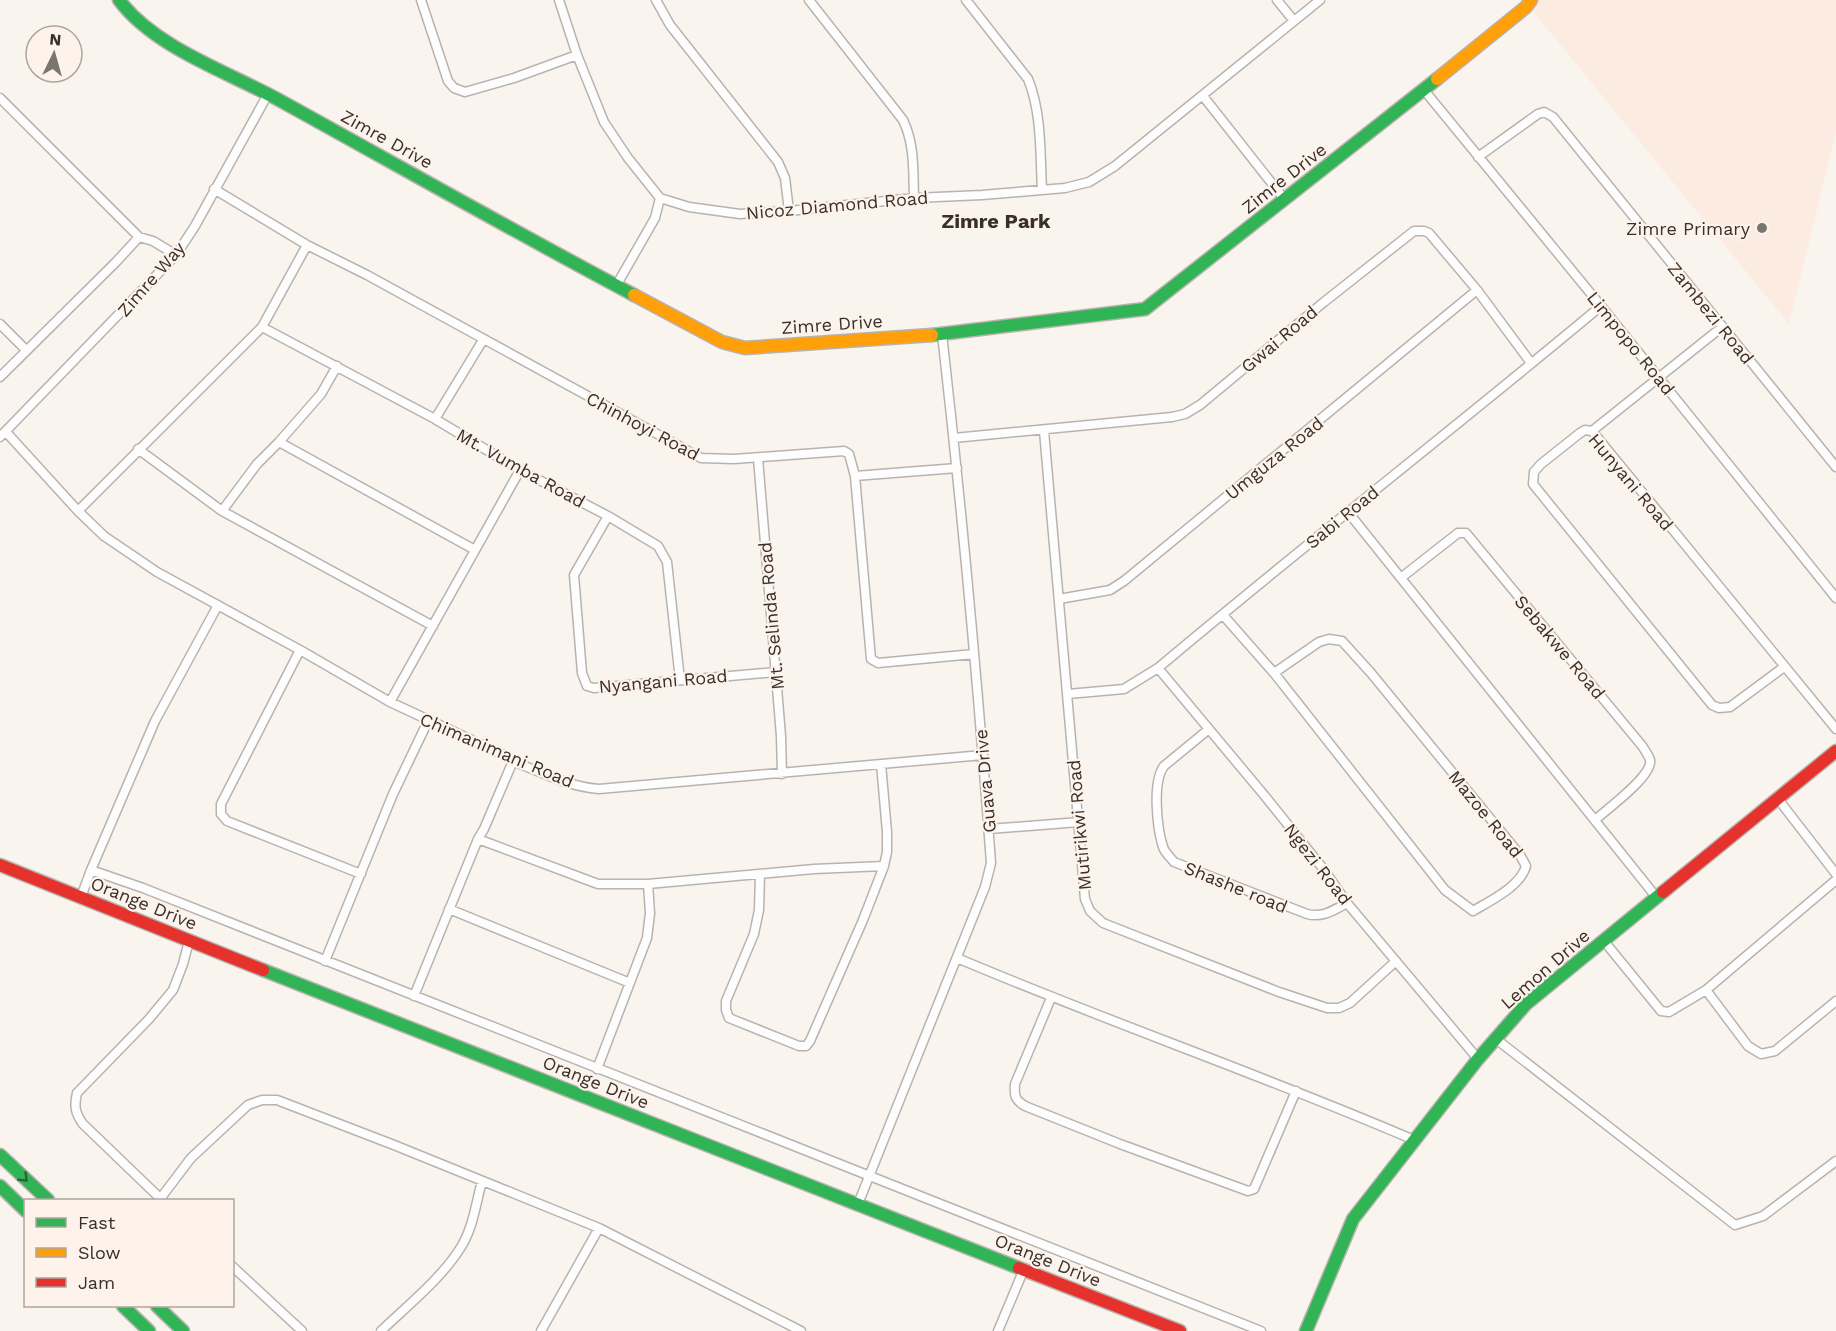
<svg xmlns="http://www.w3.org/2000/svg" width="1836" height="1331" font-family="'Work Sans',sans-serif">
<rect width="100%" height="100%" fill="#faf4ef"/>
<path fill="#fcebe0" d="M 1532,0 L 1836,0 L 1836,132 L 1789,324 L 1528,5 Z"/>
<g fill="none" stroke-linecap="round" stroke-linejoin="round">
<g stroke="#b9b3ae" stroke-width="11">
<path id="street" d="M 421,0 L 448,81 L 454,88 L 465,92 L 514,78 L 577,55
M 559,0 L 577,55 L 604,122 L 628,158 L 660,198 L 689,207 L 740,214 L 789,211 L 914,198 L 982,195 L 1065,188 L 1089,182 L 1115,166 L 1320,0
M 656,0 L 670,25 L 778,162 L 785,178 L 789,211
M 809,0 L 903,120 C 915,145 913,171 914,198
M 966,0 L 1028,79 C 1042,113 1040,154 1042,189
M 1277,0 L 1294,21
M 1424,90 L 1601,306 L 1836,598
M 1203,96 L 1285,200
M 0,98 L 139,237 L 153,241 L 176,255
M 1478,157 L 1538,114 L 1544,112 L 1553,117 L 1836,467
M 214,189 L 307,245 L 367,275 L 701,458 L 734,459 L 844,451 L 849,454 L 855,476 L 871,659 L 878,663 L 974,654
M 616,286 L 655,218 L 660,198
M 0,324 L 26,350
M 262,327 L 435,419 L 520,470 L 608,516 L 658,546 L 667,562 L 680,680
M 0,377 L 116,262 L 139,237
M 435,419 L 483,340
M 1044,431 L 1085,899 L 1090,911 L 1103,923 L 1279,992 L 1327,1008 L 1339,1008 L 1350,1003 L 1396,961
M 1592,431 L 1722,327
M 6,432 L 78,511 L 104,536 L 157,572 L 300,650 L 390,702 L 506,756 L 513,761 C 540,772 569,787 599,789 L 983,755
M 0,437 L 176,255 L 195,226 L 268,94
M 954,438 L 1172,417 L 1185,414 L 1200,405 L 1324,302 L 1414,231 L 1424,231 L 1429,233 L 1477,290 L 1531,363
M 279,442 L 475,550
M 138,449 L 222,511 L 433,626
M 758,458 L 781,736 L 782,774
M 855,476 L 957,468
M 78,511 L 262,327 L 307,245
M 222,511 L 257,464 L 279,442 L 321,394 L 337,366
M 1348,512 L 1657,898
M 608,516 L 574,575 L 582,673 L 587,686 L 594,688 L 776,672
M 1402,577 L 1458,533 L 1466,533 L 1643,747 C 1645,751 1649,756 1650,760 C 1653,776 1607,809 1595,820
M 1059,599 L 1110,590 L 1124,581 L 1477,290
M 1223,615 L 1274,673 L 1445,890 L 1473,911 C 1490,901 1521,886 1526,866 L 1520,855 L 1371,673 L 1342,641 L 1329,639 L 1319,642 L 1274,673
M 300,650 L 221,804 L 221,814 L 227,821 L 361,874
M 1784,667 L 1730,707 L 1719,708 L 1712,705 L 1533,484 L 1534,472 L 1541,464 L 1580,433 L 1585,430 L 1592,431 L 1836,729
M 1158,668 L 1264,795 L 1325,871 L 1347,903 L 1478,1059
M 1068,694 L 1124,689 L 1158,668 C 1304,545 1455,428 1601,306
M 390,702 L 520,470
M 1209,729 L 1164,766 C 1152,782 1157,828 1163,847 C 1165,853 1170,857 1174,862 L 1307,914 C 1323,918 1334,910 1347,903
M 1778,799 L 1836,874
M 989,829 L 1079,822
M 478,839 L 598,884 L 648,884 L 814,869 L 884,866
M 91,870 L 155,721 L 218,605
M 760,874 L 759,910 L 754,934 L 726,1001 L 726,1010 L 729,1018 L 799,1046 L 806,1046 L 810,1041 L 863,920 L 884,866 L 887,852 L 887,832 L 881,764
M 81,897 L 91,870 L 143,888 L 1261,1331
M 449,909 L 630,983
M 1604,941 L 1661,1011 L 1669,1012 L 1706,990 L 1836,880
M 957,958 C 1108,1022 1263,1075 1414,1140
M 325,961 L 393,794 L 428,721
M 1706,990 L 1748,1046 L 1761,1054 L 1775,1051 L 1836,1001
M 414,996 L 478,839 L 484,829 L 513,761
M 1051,998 L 1015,1084 C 1014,1096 1015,1100 1025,1106 L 1120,1144 L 1248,1191 L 1254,1189 L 1296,1091
M 1496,1039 L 1735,1225 L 1763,1216 L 1836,1161
M 597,1069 L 647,938 L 650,913 L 648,884
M 160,1199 L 191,1158 L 248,1105 L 262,1100 L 277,1100 L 394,1145 L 599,1228 L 801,1331
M 162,1200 L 83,1124 C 75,1113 74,1106 77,1093 L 149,1019 L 173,990 L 183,964 L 189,941
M 858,1204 L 985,887 L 991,863 C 978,686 962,510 942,334
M 232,1266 L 302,1331
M 381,1331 C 407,1306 442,1278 461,1247 C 473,1228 476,1203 482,1181
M 541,1331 L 599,1228
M 998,1331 L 1024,1269"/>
</g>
<g stroke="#b9b3ae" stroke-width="15">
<path id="fast" d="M 119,0 C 155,48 228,72 279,100 C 397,165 515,232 634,295
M 932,335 L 1145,309 L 1437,79
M 263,970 L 1019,1268
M 0,1155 L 48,1200
M 0,1186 L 26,1211
M 123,1306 L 149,1331
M 157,1306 L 183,1331
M 1306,1331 L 1353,1219 L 1478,1059 L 1526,1004 L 1663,892"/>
</g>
<g stroke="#b9b3ae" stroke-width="15">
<path id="slow" d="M 1437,79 L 1526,7 L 1531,0
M 634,295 L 722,342 L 745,348 L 932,335"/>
</g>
<g stroke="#b9b3ae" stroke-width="15">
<path id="jam" d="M 0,865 L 263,970
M 1663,892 L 1836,751
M 1019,1268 L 1180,1331"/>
</g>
<use href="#street" stroke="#fefdfd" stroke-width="8"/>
<use href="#fast" stroke="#30b455" stroke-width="12"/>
<use href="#slow" stroke="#ff9f0a" stroke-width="12"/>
<use href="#jam" stroke="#e5322d" stroke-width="12"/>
</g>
<defs><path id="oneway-chevron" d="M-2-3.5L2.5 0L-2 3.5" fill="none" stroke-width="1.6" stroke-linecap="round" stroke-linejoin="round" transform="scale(1.5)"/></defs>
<use stroke="#355e3a" href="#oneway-chevron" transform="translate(24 1178) rotate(44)"/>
<circle fill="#7b7570" stroke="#fef3eb" stroke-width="2" cx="1762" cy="228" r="6"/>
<g text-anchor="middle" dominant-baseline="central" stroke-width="4.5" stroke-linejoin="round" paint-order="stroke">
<g font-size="18" fill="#37302b" stroke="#fef3eb">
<text transform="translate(387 139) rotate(29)">Zimre Drive</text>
<text transform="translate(1284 178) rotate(-38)">Zimre Drive</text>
<text transform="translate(837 205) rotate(-5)">Nicoz Diamond Road</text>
<text transform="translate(151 279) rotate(-49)">Zimre Way</text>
<text transform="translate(1711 313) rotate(51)">Zambezi Road</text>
<text transform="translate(832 324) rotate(-4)">Zimre Drive</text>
<text transform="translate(1279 339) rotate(-40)">Gwai Road</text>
<text transform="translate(1631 343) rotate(51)">Limpopo Road</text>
<text transform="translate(643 426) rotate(28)">Chinhoyi Road</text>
<text transform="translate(1274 458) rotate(-39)">Umguza Road</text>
<text transform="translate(521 468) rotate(29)">Mt. Vumba Road</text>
<text transform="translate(1631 482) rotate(50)">Hunyani Road</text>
<text transform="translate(1342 517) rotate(-39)">Sabi Road</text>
<text transform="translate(771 616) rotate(-95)">Mt. Selinda Road</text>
<text transform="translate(1560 647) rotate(50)">Sebakwe Road</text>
<text transform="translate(663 681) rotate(-5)">Nyangani Road</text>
<text transform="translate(497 750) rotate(23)">Chimanimani Road</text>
<text transform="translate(985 781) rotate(-95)">Guava Drive</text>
<text transform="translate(1486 814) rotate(51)">Mazoe Road</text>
<text transform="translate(1079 825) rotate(-95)">Mutirikwi Road</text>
<text transform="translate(1318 864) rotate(52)">Ngezi Road</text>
<text transform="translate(1236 887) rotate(22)">Shashe road</text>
<text transform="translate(144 903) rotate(22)">Orange Drive</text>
<text transform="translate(1545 969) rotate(-41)">Lemon Drive</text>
<text transform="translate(596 1082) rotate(22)">Orange Drive</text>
<text transform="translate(1048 1260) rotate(22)">Orange Drive</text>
</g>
<g font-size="18" fill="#37302b" stroke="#fef3eb" text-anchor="end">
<text x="1750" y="228">Zimre Primary</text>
</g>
<g font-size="20" font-weight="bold" fill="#37302b" stroke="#fef3eb">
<text x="996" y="221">Zimre Park</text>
</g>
</g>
<rect x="24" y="1199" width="210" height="108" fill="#fef3eb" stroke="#aea59e" stroke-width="1.5"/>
<rect x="36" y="1218" width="30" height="9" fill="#30b455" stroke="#aea59e" stroke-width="1.5"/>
<text x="78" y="1229" font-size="18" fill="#37302b">Fast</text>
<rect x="36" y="1248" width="30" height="9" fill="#ff9f0a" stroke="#aea59e" stroke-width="1.5"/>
<text x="78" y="1259" font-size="18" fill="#37302b">Slow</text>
<rect x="36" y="1278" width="30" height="9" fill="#e5322d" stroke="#aea59e" stroke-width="1.5"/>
<text x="78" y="1289" font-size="18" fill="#37302b">Jam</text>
<g transform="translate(54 54) rotate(5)"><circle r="28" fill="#fef3eb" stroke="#aea59e" stroke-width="1.5"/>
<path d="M0-4.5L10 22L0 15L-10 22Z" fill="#7b7570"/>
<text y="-9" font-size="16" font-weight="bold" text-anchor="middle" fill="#37302b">N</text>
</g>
</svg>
